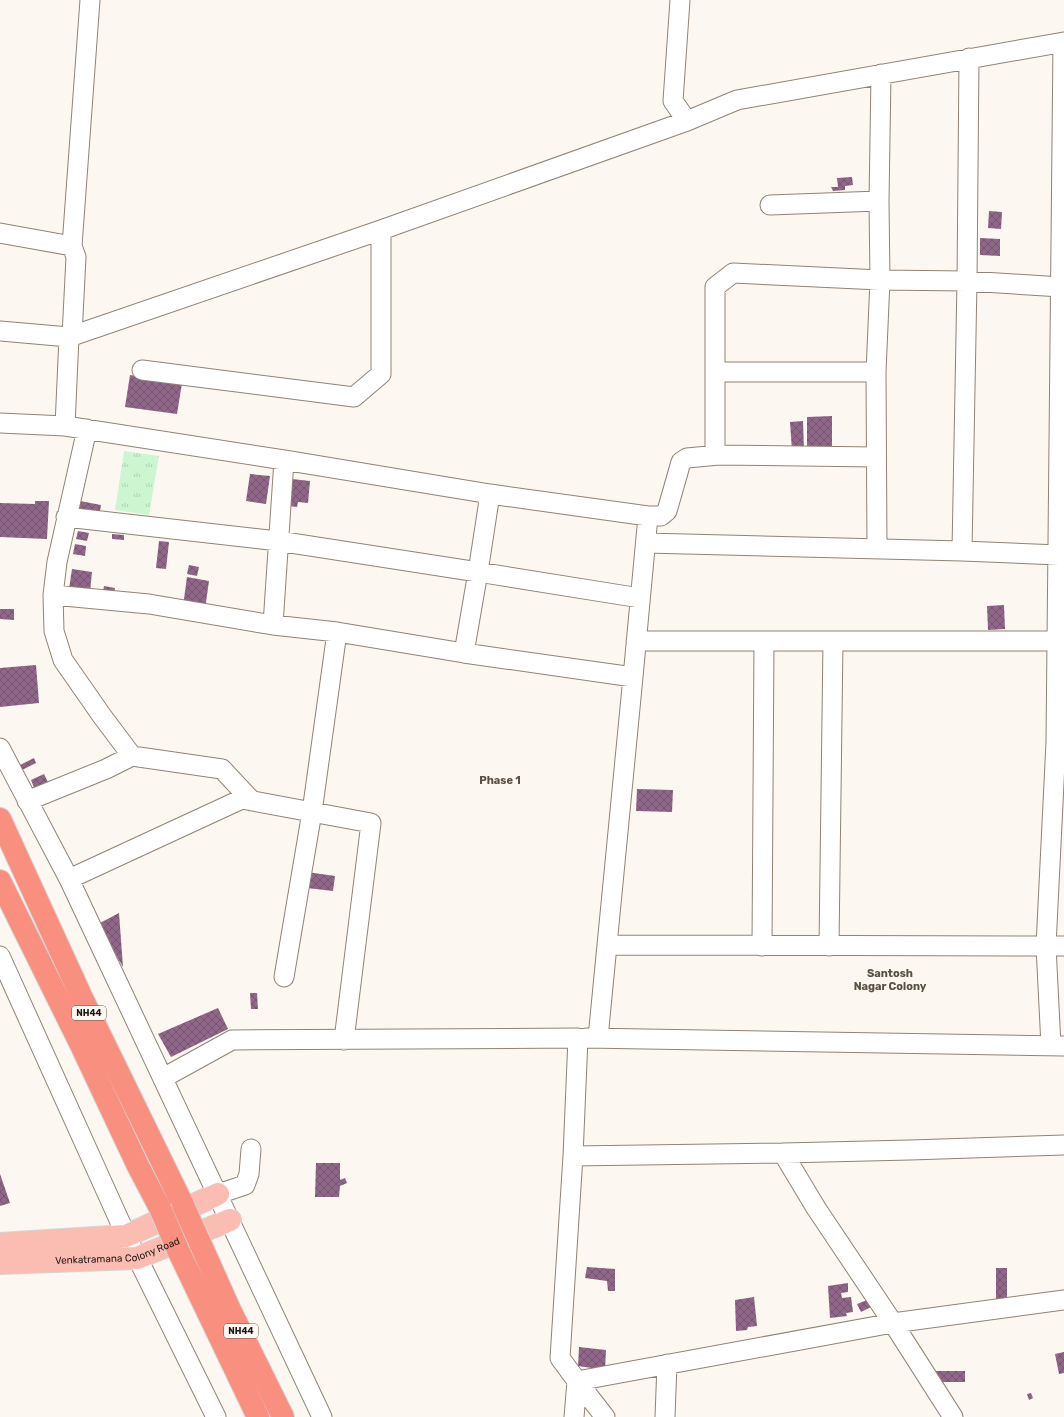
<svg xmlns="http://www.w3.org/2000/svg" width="1064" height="1417" font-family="Rubik,sans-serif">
<defs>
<pattern id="park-tufts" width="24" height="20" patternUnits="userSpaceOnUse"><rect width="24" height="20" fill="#ccf6d0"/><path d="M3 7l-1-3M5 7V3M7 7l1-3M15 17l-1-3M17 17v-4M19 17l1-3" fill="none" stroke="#afd2b2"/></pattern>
<pattern id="building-cross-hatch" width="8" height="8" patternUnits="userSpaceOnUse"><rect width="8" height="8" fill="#906788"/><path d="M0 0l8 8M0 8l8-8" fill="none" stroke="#75546e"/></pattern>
</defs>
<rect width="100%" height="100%" fill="#fdf7f1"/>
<path fill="url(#park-tufts)" d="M 124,451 L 159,456 L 149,515 L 115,510 Z"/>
<path fill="url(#building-cross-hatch)" d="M 852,177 L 853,185 L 845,186 L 845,190 L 833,191 L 831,187 L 838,187 L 837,178 Z
M 989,211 L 1002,212 L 1001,229 L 988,228 Z
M 980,238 L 1000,239 L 1000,256 L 980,255 Z
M 130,375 L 182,383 L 177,414 L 125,407 Z
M 832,416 L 832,450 L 807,450 L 807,417 Z
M 803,421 L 804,450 L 792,451 L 790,422 Z
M 250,474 L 270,476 L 266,504 L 246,501 Z
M 292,479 L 310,481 L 308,503 L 298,502 L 297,507 L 288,506 Z
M 35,501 L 49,501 L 47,539 L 0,537 L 0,503 L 35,504 Z
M 80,501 L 101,505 L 99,517 L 78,513 Z
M 78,531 L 89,533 L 87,541 L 76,539 Z
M 112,534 L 124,535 L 124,540 L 112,539 Z
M 159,541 L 169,542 L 166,569 L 156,568 Z
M 75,544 L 86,546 L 85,556 L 73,554 Z
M 189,565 L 199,567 L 197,576 L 187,574 Z
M 72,569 L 92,572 L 90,592 L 69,589 Z
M 187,577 L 209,581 L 205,609 L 183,606 Z
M 104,586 L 115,588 L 113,599 L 102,597 Z
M 1004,605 L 1005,629 L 988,630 L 987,606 Z
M 0,609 L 14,609 L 14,620 L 0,619 Z
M 36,665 L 39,703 L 0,707 L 0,668 Z
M 34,758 L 36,763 L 22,770 L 20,765 Z
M 44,774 L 49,784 L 35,790 L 31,780 Z
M 637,789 L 673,790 L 672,812 L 636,811 Z
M 307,872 L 335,876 L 333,891 L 307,888 Z
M 119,913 L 123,967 L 98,924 Z
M 250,993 L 257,993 L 258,1009 L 251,1009 Z
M 218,1008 L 228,1029 L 171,1057 L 158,1034 Z
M 316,1163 L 340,1163 L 340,1180 L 345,1178 L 347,1183 L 340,1186 L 339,1197 L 315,1197 Z
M 0,1174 L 10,1203 L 0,1206 Z
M 587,1267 L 615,1269 L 615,1291 L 608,1291 L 607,1281 L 585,1278 Z
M 996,1268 L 1007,1268 L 1007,1300 L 996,1300 Z
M 848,1283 L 848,1292 L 841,1293 L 842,1298 L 851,1297 L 853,1312 L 846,1313 L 847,1316 L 830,1318 L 828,1286 Z
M 754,1297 L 757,1326 L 748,1327 L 747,1330 L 736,1331 L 735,1300 Z
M 867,1300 L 871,1307 L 861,1312 L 857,1304 Z
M 579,1347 L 606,1350 L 605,1370 L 578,1366 Z
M 1064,1352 L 1064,1373 L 1059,1374 L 1055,1354 Z
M 935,1371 L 965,1371 L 965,1382 L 935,1382 Z
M 1031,1393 L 1033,1398 L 1029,1400 L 1027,1394 Z"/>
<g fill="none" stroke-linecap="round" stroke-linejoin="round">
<g stroke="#908375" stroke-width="21">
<path id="minor" d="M 680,0 L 673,101 L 687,121
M 770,205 L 879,201
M 0,233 L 72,246
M 0,331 L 69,337 L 65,426 L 0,423
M 72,336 L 76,257 L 72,246 L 90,0
M 69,337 L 381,230 L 687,121 L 737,100 L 1064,42
M 142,370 L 354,397 L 381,374 L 381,230
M 715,372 L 876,372
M 65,426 L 284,460 L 490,494
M 87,429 L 57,562 L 53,595 L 149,604 L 273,625
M 876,457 L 715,455 L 715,287 L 733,273 L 880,280 L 967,281 L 1061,287
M 648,516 L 661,516 L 667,511 L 681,462 L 687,458 L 719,455
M 66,517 L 278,541 L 478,572 L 464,653 L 337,632 L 273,625 L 284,460
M 646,543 L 962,551 L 967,281 L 969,58
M 877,549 L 876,372 L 880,280 L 879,201 L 881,74
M 962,551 L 1059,555
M 53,595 L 54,631 L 63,660 L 102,716 L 132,756
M 636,641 L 1064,641
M 464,653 L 633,677
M 0,748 L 69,879 L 322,1417
M 27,801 L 106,769 L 132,756 L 222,769 L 252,801
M 69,879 L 242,799 L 371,823 L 344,1040
M 607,945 L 1064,946
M 762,946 L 764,641
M 829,946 L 833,641
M 0,956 L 130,1244 L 135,1253 L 216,1417
M 284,977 L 312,812 L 337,632
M 586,1038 L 1063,1046
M 598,1038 L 633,677 L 648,516 L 490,494 L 478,572 L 640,598
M 1051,1046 L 1046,946 L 1056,742 L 1063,42
M 163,1078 L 232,1040 L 578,1038 L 573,1156 L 783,1153 L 816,1208 L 893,1323 L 1064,1300
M 783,1153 L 910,1150 L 1064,1145
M 573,1156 L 560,1358 L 577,1381 L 574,1417
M 218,1194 L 245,1185 L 249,1174 L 251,1149
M 605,1417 L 577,1381 L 893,1323 L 953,1417
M 665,1417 L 667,1364"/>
</g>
<g stroke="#d6d5d5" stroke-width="24">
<g id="major">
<path d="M 0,1244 L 126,1236 L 218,1194"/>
<path id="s1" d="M 0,1263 L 137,1258 L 230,1220"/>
</g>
</g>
<g stroke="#d6d5d5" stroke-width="24">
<path id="highway" d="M 0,819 L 82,998 L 183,1205
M 0,881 L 81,1045 L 138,1166 L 160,1208
M 200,1243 L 230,1310 L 283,1417
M 178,1250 L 258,1417"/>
</g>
<use href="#minor" stroke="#fff" stroke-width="19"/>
<use href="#major" stroke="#fbbcb2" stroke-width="22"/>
<use href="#highway" stroke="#f98f7e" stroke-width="22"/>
<g stroke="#d6d5d5" stroke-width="24" stroke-linecap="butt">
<path id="highway-bridge" d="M 183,1205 L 200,1243
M 160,1208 L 178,1250"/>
</g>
<use href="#highway-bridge" stroke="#f98f7e" stroke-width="22"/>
</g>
<g text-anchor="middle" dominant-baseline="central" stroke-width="3" stroke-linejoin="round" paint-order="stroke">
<g fill="#fdf7f1" stroke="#605b56" stroke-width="1">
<rect x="72" y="1006" width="34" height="14" rx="3"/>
<rect x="224" y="1324" width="34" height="14" rx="3"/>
</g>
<g font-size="9" font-weight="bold" fill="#1d1813">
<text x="89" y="1013">NH44</text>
<text x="241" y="1331">NH44</text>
</g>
<g font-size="10" fill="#1d1813" stroke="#fdf7f1">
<text stroke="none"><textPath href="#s1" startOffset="119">Venkatramana Colony Road</textPath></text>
</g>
<g font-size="11" font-weight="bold" fill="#5b4f42" stroke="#fdf7f1">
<text x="500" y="780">Phase 1</text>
<text x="890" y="973">Santosh<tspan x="890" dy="13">Nagar Colony</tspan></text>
</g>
</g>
</svg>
